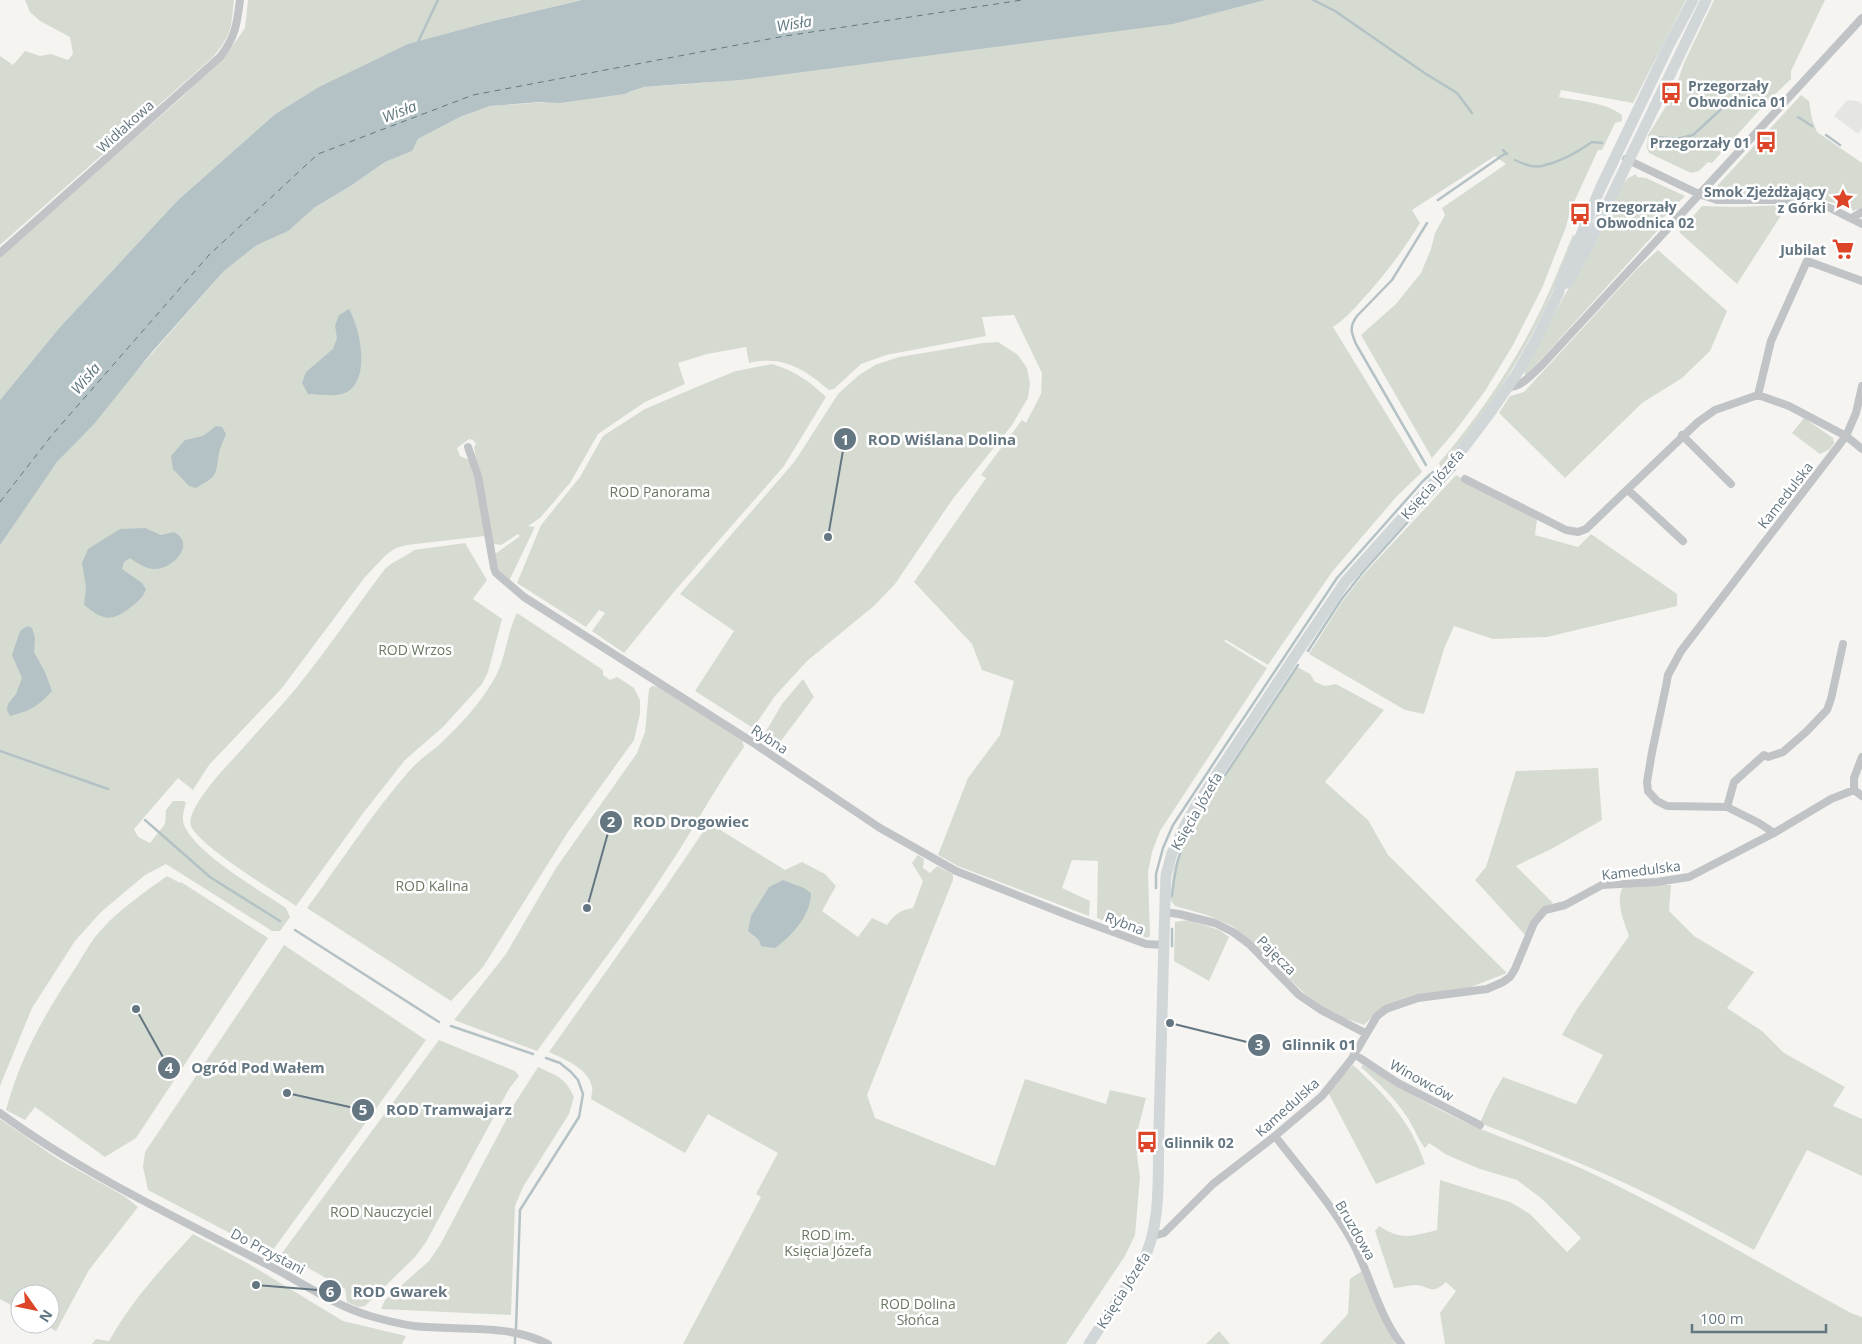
<svg xmlns="http://www.w3.org/2000/svg" width="1862" height="1344" font-family="'Open Sans',sans-serif">
<rect width="100%" height="100%" fill="#f5f4f1"/>
<path fill="#e5e6e4" d="M 1847,100 L 1858,101 L 1862,104 L 1862,129 L 1858,134 L 1834,116 Z"/>
<path fill="#d6dbd2" d="M 25,0 L 234,0 C 231,29 232,34 213,57 L 0,245 L 0,56 L 13,65 L 25,51 L 40,56 L 51,54 L 68,60 L 73,54 L 70,37 L 40,21 L 30,12 Z
M 248,0 L 582,0 L 497,20 L 274,115 L 178,200 L 60,327 L 0,400 L 0,257 L 181,98 L 226,55 L 245,28 Z
M 1253,0 L 1686,0 L 1633,103 L 1561,90 L 1559,97 C 1579,101 1605,102 1622,115 L 1622,121 L 1615,123 L 1602,150 L 1598,150 L 1570,211 L 1566,227 L 1542,288 L 1513,345 L 1485,391 L 1455,431 L 1432,458 L 1361,335 L 1396,304 L 1421,273 L 1431,249 L 1435,233 L 1445,215 L 1442,208 L 1506,164 L 1495,156 L 1412,210 L 1420,223 C 1403,251 1384,276 1361,301 C 1353,310 1344,320 1333,327 L 1422,472 L 1397,496 L 1332,572 L 1268,665 L 1226,640 L 1224,641 L 1267,668 L 1160,831 L 1152,852 L 1148,872 L 1150,936 L 1147,938 L 1097,918 L 1098,861 L 1072,860 L 1062,888 L 1090,901 L 1089,916 L 958,866 L 938,855 L 968,778 L 1000,735 L 1014,681 L 982,670 L 972,644 L 914,582 L 986,478 L 981,475 L 1022,420 L 1026,423 L 1041,394 L 1042,373 L 1014,315 L 982,317 L 986,336 L 886,355 L 861,364 L 834,389 L 829,390 C 804,369 783,355 749,363 L 746,347 L 707,354 L 678,363 L 685,384 L 645,402 L 598,434 L 570,483 L 540,518 L 528,526 L 535,527 L 509,581 C 500,573 496,567 495,554 L 520,536 L 518,534 L 501,545 L 493,544 L 491,542 L 474,447 L 476,444 L 473,440 L 469,439 L 457,448 L 460,456 L 469,460 L 476,482 L 485,536 L 407,545 L 396,548 L 386,555 L 365,577 L 282,688 L 209,765 L 193,790 L 178,778 L 134,829 L 138,837 L 150,843 L 165,824 L 166,810 L 173,801 L 184,801 L 186,803 C 183,812 181,821 186,829 C 202,857 258,889 286,908 L 290,917 L 280,931 L 272,931 L 166,864 L 145,875 L 101,912 L 75,941 L 32,1008 L 0,1086 L 0,535 L 31,499 L 57,462 L 224,271 L 257,245 L 274,237 L 314,208 L 352,185 L 385,162 L 411,151 L 418,139 L 460,117 L 490,106 L 547,102 L 631,92 L 644,87 L 704,83 Z
M 1714,0 L 1825,0 L 1791,71 L 1791,79 L 1764,105 L 1712,163 L 1708,162 L 1699,171 L 1691,173 L 1649,153 L 1647,148 L 1648,135 L 1673,95 L 1684,63 Z
M 1801,95 L 1809,101 L 1812,119 L 1817,132 L 1862,163 L 1862,208 L 1852,211 L 1835,203 L 1795,194 L 1731,196 L 1721,195 L 1722,192 L 1717,190 L 1717,186 Z
M 1636,174 L 1637,177 L 1646,178 L 1685,196 L 1661,220 L 1658,230 L 1528,374 L 1525,375 L 1524,371 L 1564,296 L 1584,263 L 1623,184 L 1628,178 Z
M 1783,205 L 1787,206 L 1737,284 L 1679,232 L 1702,206 L 1737,207 Z
M 1573,235 L 1575,236 C 1570,256 1561,274 1552,293 C 1524,357 1486,414 1441,468 L 1439,463 C 1476,419 1508,374 1534,323 C 1549,295 1560,265 1573,235 Z
M 1658,250 L 1727,311 L 1710,351 L 1682,378 L 1642,403 L 1565,478 L 1499,413 L 1510,396 L 1524,392 L 1637,269 Z
M 998,342 L 1018,355 L 1027,368 L 1030,384 L 1028,398 L 1012,425 L 952,500 L 895,584 L 875,605 L 807,661 L 775,696 L 753,728 L 695,691 L 734,631 L 680,594 L 795,461 L 838,394 L 859,375 L 875,365 L 899,357 L 983,343 Z
M 772,364 C 795,371 809,381 826,397 L 784,466 L 673,593 L 624,653 L 592,631 L 605,613 L 599,610 L 586,627 L 517,583 L 541,525 L 580,477 L 603,436 L 645,409 L 699,386 L 736,371 Z
M 1804,418 L 1833,438 L 1834,443 L 1830,449 L 1820,454 L 1792,433 Z
M 1456,475 L 1537,519 L 1535,535 L 1578,547 L 1591,534 L 1677,594 L 1677,606 L 1547,637 L 1493,639 L 1454,626 L 1444,649 L 1424,714 L 1405,710 L 1309,654 L 1342,602 L 1364,574 Z
M 465,543 L 487,580 L 473,599 L 502,619 L 488,672 L 482,684 L 443,727 L 405,760 L 364,812 L 296,906 C 274,891 199,846 191,826 C 185,811 223,769 234,758 C 255,734 277,711 297,687 C 328,649 355,608 385,569 C 394,560 404,558 414,550 Z
M 517,613 L 603,670 L 603,675 L 610,680 L 617,677 L 634,688 L 640,700 L 640,714 L 634,740 L 568,832 L 483,967 L 451,1001 L 307,908 C 341,862 372,813 410,770 C 418,761 429,753 439,745 C 459,726 479,705 493,681 C 506,660 506,635 517,613 Z
M 1297,667 L 1310,674 L 1315,682 L 1325,686 L 1336,684 L 1384,710 L 1325,782 L 1368,820 L 1388,855 L 1507,973 L 1466,989 L 1409,998 L 1380,1009 L 1364,1025 L 1330,1013 L 1304,993 L 1234,927 L 1207,915 L 1175,906 L 1170,899 L 1174,867 L 1193,827 L 1238,755 Z
M 803,679 L 814,697 L 774,750 L 769,746 L 771,743 L 762,738 L 782,704 Z
M 652,686 L 660,687 L 742,740 L 744,747 C 715,787 693,831 665,872 C 625,934 580,992 537,1051 L 454,1020 L 506,954 L 556,868 L 637,753 L 645,732 L 649,689 Z
M 1598,768 L 1602,820 L 1553,848 L 1516,866 L 1553,903 C 1535,913 1533,917 1526,936 L 1475,880 L 1486,867 L 1516,771 Z
M 709,823 L 785,870 L 802,862 L 825,874 L 836,886 L 822,911 L 858,937 L 872,918 L 887,925 C 894,915 900,910 913,908 L 923,881 L 912,863 L 918,855 L 924,859 L 923,868 L 930,873 L 937,866 L 953,874 L 953,880 L 867,1095 L 875,1118 L 995,1166 L 1025,1079 L 1106,1104 L 1110,1090 L 1146,1098 L 1138,1129 L 1137,1156 L 1140,1177 L 1135,1235 L 1125,1256 L 1066,1344 L 683,1344 L 761,1197 L 756,1194 L 778,1153 L 708,1114 L 685,1153 L 591,1099 C 591,1096 593,1090 592,1087 C 588,1068 564,1059 549,1052 L 665,888 Z
M 167,876 L 180,883 L 181,882 L 268,938 L 136,1138 L 105,1157 L 35,1107 L 25,1120 L 6,1110 C 20,1057 46,1012 76,967 C 84,954 92,939 102,929 C 121,908 145,892 167,876 Z
M 1624,885 L 1671,885 L 1669,911 L 1694,936 L 1754,972 L 1727,1008 L 1762,1031 L 1784,1053 L 1845,1087 L 1833,1106 L 1862,1119 L 1862,1176 L 1807,1150 L 1754,1250 C 1713,1227 1671,1205 1629,1185 C 1582,1163 1533,1144 1485,1125 L 1481,1121 L 1491,1098 L 1503,1077 L 1576,1104 L 1603,1055 L 1562,1035 L 1577,1009 L 1629,936 C 1624,922 1614,899 1624,885 Z
M 1189,920 L 1219,930 L 1229,937 L 1209,981 L 1174,961 L 1175,922 Z
M 284,945 L 426,1040 L 270,1254 L 148,1190 L 143,1167 L 145,1152 Z
M 439,1040 L 515,1071 L 519,1076 L 509,1089 L 426,1242 L 415,1257 L 365,1306 L 358,1307 L 347,1302 L 345,1289 L 282,1253 Z
M 1353,1065 C 1385,1095 1411,1121 1425,1164 L 1376,1184 L 1328,1092 Z
M 1363,1065 C 1400,1087 1436,1110 1476,1127 C 1511,1142 1549,1154 1585,1170 C 1676,1213 1763,1265 1851,1313 L 1862,1317 L 1862,1344 L 1445,1344 L 1440,1313 L 1456,1291 L 1446,1282 C 1431,1296 1431,1286 1415,1285 C 1408,1285 1401,1288 1394,1288 L 1375,1231 L 1379,1226 C 1402,1241 1412,1236 1437,1230 L 1440,1180 L 1510,1202 L 1530,1214 L 1567,1252 L 1581,1238 L 1542,1199 L 1517,1180 L 1480,1169 L 1447,1155 L 1429,1143 L 1425,1148 C 1417,1138 1414,1127 1407,1117 C 1395,1098 1378,1083 1361,1067 Z
M 538,1067 C 557,1076 565,1077 574,1097 L 569,1114 L 523,1187 L 515,1206 L 511,1315 L 381,1309 L 385,1300 L 429,1261 L 440,1245 L 515,1103 Z
M 0,1119 L 58,1159 L 124,1196 L 138,1207 L 89,1270 L 56,1331 L 44,1324 L 50,1324 L 50,1294 L 20,1294 L 20,1310 L 0,1299 Z
M 193,1234 L 249,1264 L 343,1321 L 406,1336 L 402,1344 L 92,1344 L 96,1339 L 109,1341 C 132,1300 161,1269 193,1234 Z
M 1362,1271 L 1395,1344 L 1320,1344 L 1348,1314 L 1350,1279 Z
M 1219,1331 L 1230,1344 L 1206,1344 Z"/>
<path fill="#b4c2c5" d="M 582,0 L 1265,0 L 1173,24 L 740,80 L 644,87 L 624,94 L 560,103 L 541,102 L 490,106 L 460,117 L 418,139 L 412,151 L 385,162 L 352,185 L 314,208 L 288,231 L 257,245 L 224,271 L 152,352 L 94,424 L 57,462 L 0,545 L 0,400 L 60,327 L 178,200 L 274,115 L 319,87 L 408,44 L 497,20 Z
M 349,309 C 360,328 371,378 347,392 C 336,398 320,394 308,394 L 302,383 L 306,372 L 333,349 L 337,338 L 335,326 L 339,315 Z
M 216,426 L 222,427 L 226,434 C 224,440 220,447 219,453 C 215,477 218,475 196,488 L 189,486 L 173,469 L 171,456 L 185,440 L 203,436 Z
M 145,528 L 161,535 L 174,532 C 196,544 174,568 156,569 C 147,570 137,563 130,558 L 124,562 L 122,569 L 142,583 L 146,589 C 143,598 138,601 131,607 C 111,623 103,620 84,605 L 86,587 L 82,563 L 88,549 L 120,529 Z
M 27,626 L 32,628 L 35,638 L 34,652 L 45,672 L 52,691 C 38,706 31,711 10,716 L 7,710 L 8,704 L 16,694 L 22,678 L 12,655 L 20,631 Z
M 783,880 L 804,888 L 811,893 C 811,915 792,936 775,948 L 761,946 L 759,940 L 748,931 L 751,916 L 769,887 Z"/>
<g fill="none" stroke-linecap="round" stroke-linejoin="round">
<path stroke="#b4c2c5" stroke-width="2.5" d="M 1313,0 L 1335,11 L 1426,74 L 1457,93 L 1472,113
M 417,44 L 438,0
M 1798,117 L 1812,126
M 1826,135 L 1840,145
M 1656,137 L 1676,139 L 1693,135 L 1744,88 L 1750,86 L 1758,89
M 1503,150 L 1507,154
M 1515,160 C 1523,164 1534,168 1542,166 C 1560,162 1578,152 1592,142 L 1602,143
M 1438,200 L 1506,153
M 1426,465 L 1356,344 C 1351,332 1349,327 1357,316 L 1392,280 L 1427,223
M 1308,651 L 1341,600 L 1363,572 L 1455,469
M 0,751 L 108,789
M 145,820 L 210,877 L 280,921
M 1192,825 L 1298,665
M 1156,888 L 1156,874 L 1163,848 L 1173,825 L 1225,746 L 1337,578 L 1423,481 L 1433,472
M 1172,896 C 1174,873 1178,853 1188,832
M 295,930 L 439,1022
M 1172,946 L 1172,929
M 451,1026 L 533,1054
M 516,1328 L 520,1210 L 579,1117 L 583,1094 L 578,1080 L 571,1072 L 560,1063 L 546,1058
M 515,1344 L 515,1337"/>
<path stroke="#60787f" stroke-width="1" stroke-dasharray="6 5" stroke-linecap="butt" d="M 0,502 L 52,435 L 209,255 L 318,154 L 473,95 L 785,36 L 1022,0"/>
<path stroke="#c0c4c7" stroke-width="8" d="M 1626,159 L 1699,194 L 1717,200 L 1807,200 L 1830,208 L 1862,224
M 1852,218 L 1862,212
M 0,253 L 220,57 C 235,38 237,24 240,0
M 1508,387 C 1522,387 1531,375 1541,366 L 1862,18
M 1758,395 L 1771,341 L 1807,261 L 1862,281
M 1682,435 L 1731,484
M 468,447 L 478,476 L 494,568 L 496,573 L 524,597 L 752,742 L 880,828 L 956,871 L 1075,918 L 1146,944 L 1164,945
M 1465,479 L 1566,530 L 1578,532 L 1586,529 L 1698,422 L 1715,410 L 1758,395 L 1789,406 L 1846,436 L 1862,449
M 1628,490 L 1683,541
M 1854,790 L 1854,778 L 1862,757
M 1727,807 L 1734,782 L 1764,755 L 1768,757 L 1783,752 L 1806,732 L 1827,710 L 1831,699 L 1843,644
M 1774,833 L 1759,823 L 1727,807 L 1667,806 L 1657,801 L 1648,791 L 1647,782 L 1652,752 L 1666,686 L 1668,675 L 1681,651 L 1846,436 L 1856,413 L 1862,386
M 1164,912 L 1179,914 L 1215,923 L 1233,932 L 1249,944 L 1299,995 L 1321,1010 L 1365,1033
M 1354,1054 L 1398,1083 L 1480,1125
M 0,1113 C 82,1173 175,1217 266,1264 C 300,1281 333,1305 370,1316 C 384,1320 400,1324 414,1326 C 459,1331 506,1323 548,1344
M 1275,1136 C 1301,1170 1331,1203 1352,1241 C 1370,1274 1378,1314 1401,1344
M 1153,1236 L 1164,1233 L 1213,1184 L 1275,1136 L 1322,1096 L 1351,1060 L 1377,1016 L 1386,1009 L 1418,998 L 1487,989 L 1503,982 L 1510,977 L 1515,969 L 1534,923 L 1545,910 L 1565,905 L 1602,885 L 1657,882 L 1689,877 L 1774,833 L 1831,799 L 1854,790 L 1862,796"/>
<path stroke="#d1d6d9" stroke-width="11" d="M 1567,283 L 1585,251 L 1706,0
M 1089,1344 L 1142,1263 C 1163,1223 1157,1172 1159,1128 C 1161,1052 1163,977 1165,902 L 1166,875 L 1172,853 L 1185,826 L 1196,806 L 1297,653 L 1345,582 L 1456,458 L 1487,417 L 1516,375 L 1536,340 L 1558,294 L 1564,276 L 1600,189 L 1668,47 L 1693,0"/>
</g>
<defs>
<g id="bus-bare" transform="scale(1.725)"><path d="M-5-6H5V4H4V6H2V4H-2V6H-4V4H-5ZM-3.5-4V0h7V-4ZM-3.5 1.2v1.5H-2V1.2ZM2 1.2v1.5H3.5V1.2Z" fill="#dd4528" stroke="#fff" stroke-width="2.5" paint-order="stroke"/></g>
<g id="sight-bare" transform="scale(1.725)"><path d="M0-6L1.8-2.2L6-1.7L2.9 1.2L3.7 5.4L0 3.3L-3.7 5.4L-2.9 1.2L-6-1.7L-1.8-2.2Z" fill="#dd4528" stroke="#fff" stroke-width="2.5" paint-order="stroke"/></g>
<g id="supermarket-bare" transform="scale(1.725)"><path d="M-6-5.5h2.5l.6 2H6L4.5 2H-2.5L-4.4-4H-6ZM-1.5 3.2a1.3 1.3 0 1 0 .1 0ZM3 3.2a1.3 1.3 0 1 0 .1 0Z" fill="#dd4528" stroke="#fff" stroke-width="2.5" paint-order="stroke"/></g>
</defs>
<g fill-rule="evenodd">
<use href="#bus-bare" x="1671" y="93"/>
<use href="#bus-bare" x="1766" y="142"/>
<use href="#sight-bare" x="1843" y="199"/>
<use href="#bus-bare" x="1580" y="214"/>
<use href="#supermarket-bare" x="1843" y="249"/>
<use href="#bus-bare" x="1147" y="1142"/>
</g>
<g text-anchor="middle" dominant-baseline="central" stroke-width="5" stroke-linejoin="round" paint-order="stroke">
<g font-size="14" font-weight="bold" fill="#647681" stroke="#fff" text-anchor="start">
<text x="1688" y="85">Przegorzały<tspan x="1688" dy="16">Obwodnica 01</tspan></text>
<text x="1750" y="142" text-anchor="end">Przegorzały 01</text>
<text x="1826" y="191" text-anchor="end">Smok Zjeżdżający<tspan x="1826" dy="16">z Górki</tspan></text>
<text x="1596" y="206">Przegorzały<tspan x="1596" dy="16">Obwodnica 02</tspan></text>
<text x="1826" y="249" text-anchor="end">Jubilat</text>
<text x="1164" y="1142">Glinnik 02</text>
</g>
<g font-size="14" fill="#647681" stroke="#fff">
<text transform="translate(125 126) rotate(-42)">Widłakowa</text>
<text transform="translate(1432 484) rotate(-49)">Księcia Józefa</text>
<text transform="translate(1785 495) rotate(-52)">Kamedulska</text>
<text transform="translate(770 739) rotate(33)">Rybna</text>
<text transform="translate(1196 811) rotate(-60)">Księcia Józefa</text>
<text transform="translate(1641 870) rotate(-7)">Kamedulska</text>
<text transform="translate(1125 923) rotate(20)">Rybna</text>
<text transform="translate(1277 955) rotate(45)">Pajęcza</text>
<text transform="translate(1422 1080) rotate(29)">Winowców</text>
<text transform="translate(1287 1107) rotate(-42)">Kamedulska</text>
<text transform="translate(1356 1230) rotate(60)">Bruzdowa</text>
<text transform="translate(268 1251) rotate(28)">Do Przystani</text>
<text transform="translate(1123 1290) rotate(-58)">Księcia Józefa</text>
</g>
<g font-size="14" fill="#697863" stroke="#fff">
<text x="660" y="491">ROD Panorama</text>
<text x="415" y="649">ROD Wrzos</text>
<text x="432" y="885">ROD Kalina</text>
<text x="381" y="1211">ROD Nauczyciel</text>
<text x="828" y="1234">ROD im.<tspan x="828" dy="16">Księcia Józefa</tspan></text>
<text x="918" y="1303">ROD Dolina<tspan x="918" dy="16">Słońca</tspan></text>
</g>
<g font-size="15" font-style="italic" fill="#60787f" stroke="#fff">
<text transform="translate(794 23) rotate(-9)">Wisła</text>
<text transform="translate(399 111) rotate(-21)">Wisła</text>
<text transform="translate(85 378) rotate(-49)">Wisła</text>
</g>
</g>
<path fill="none" stroke="#647681" stroke-width="2" d="M828 537L845 439M587 908L611 822M1170 1023L1259 1045M136 1009L169 1068M287 1093L363 1110M256 1285L330 1291"/>
<g fill="#647681" stroke="#fff" stroke-width="2">
<circle cx="828" cy="537" r="5"/>
<circle cx="587" cy="908" r="5"/>
<circle cx="1170" cy="1023" r="5"/>
<circle cx="136" cy="1009" r="5"/>
<circle cx="287" cy="1093" r="5"/>
<circle cx="256" cy="1285" r="5"/>
<circle cx="845" cy="439" r="12"/>
<circle cx="611" cy="822" r="12"/>
<circle cx="1259" cy="1045" r="12"/>
<circle cx="169" cy="1068" r="12"/>
<circle cx="363" cy="1110" r="12"/>
<circle cx="330" cy="1291" r="12"/>
</g>
<g font-size="15" text-anchor="middle" font-weight="bold" fill="#fff">
<text x="845" y="445">1</text>
<text x="611" y="827">2</text>
<text x="1259" y="1050">3</text>
<text x="169" y="1073">4</text>
<text x="363" y="1115">5</text>
<text x="330" y="1297">6</text>
</g>
<g font-size="15" text-anchor="middle" font-weight="bold" fill="#647681" stroke="#fff" stroke-width="5" stroke-linejoin="round" paint-order="stroke">
<text x="942" y="445">ROD Wiślana Dolina</text>
<text x="691" y="827">ROD Drogowiec</text>
<text x="1319" y="1050">Glinnik 01</text>
<text x="258" y="1073">Ogród Pod Wałem</text>
<text x="449" y="1115">ROD Tramwajarz</text>
<text x="400" y="1297">ROD Gwarek</text>
</g>
<g transform="translate(35 1309) rotate(123)"><circle r="24" fill="#ffffff" stroke="#c1c8cd"/>
<path d="M0-4L9 19L0 12L-9 19Z" fill="#dd4528"/>
<text y="-8" font-size="14" font-weight="bold" text-anchor="middle" fill="#647681">N</text>
</g>
<path d="M1692 1324v8h134v-8" fill="none" stroke="#647681" stroke-width="2.5"/>
<text x="1700" y="1324" font-size="15" fill="#647681" stroke="#ffffff" stroke-width="4" paint-order="stroke">100 m</text>
</svg>
